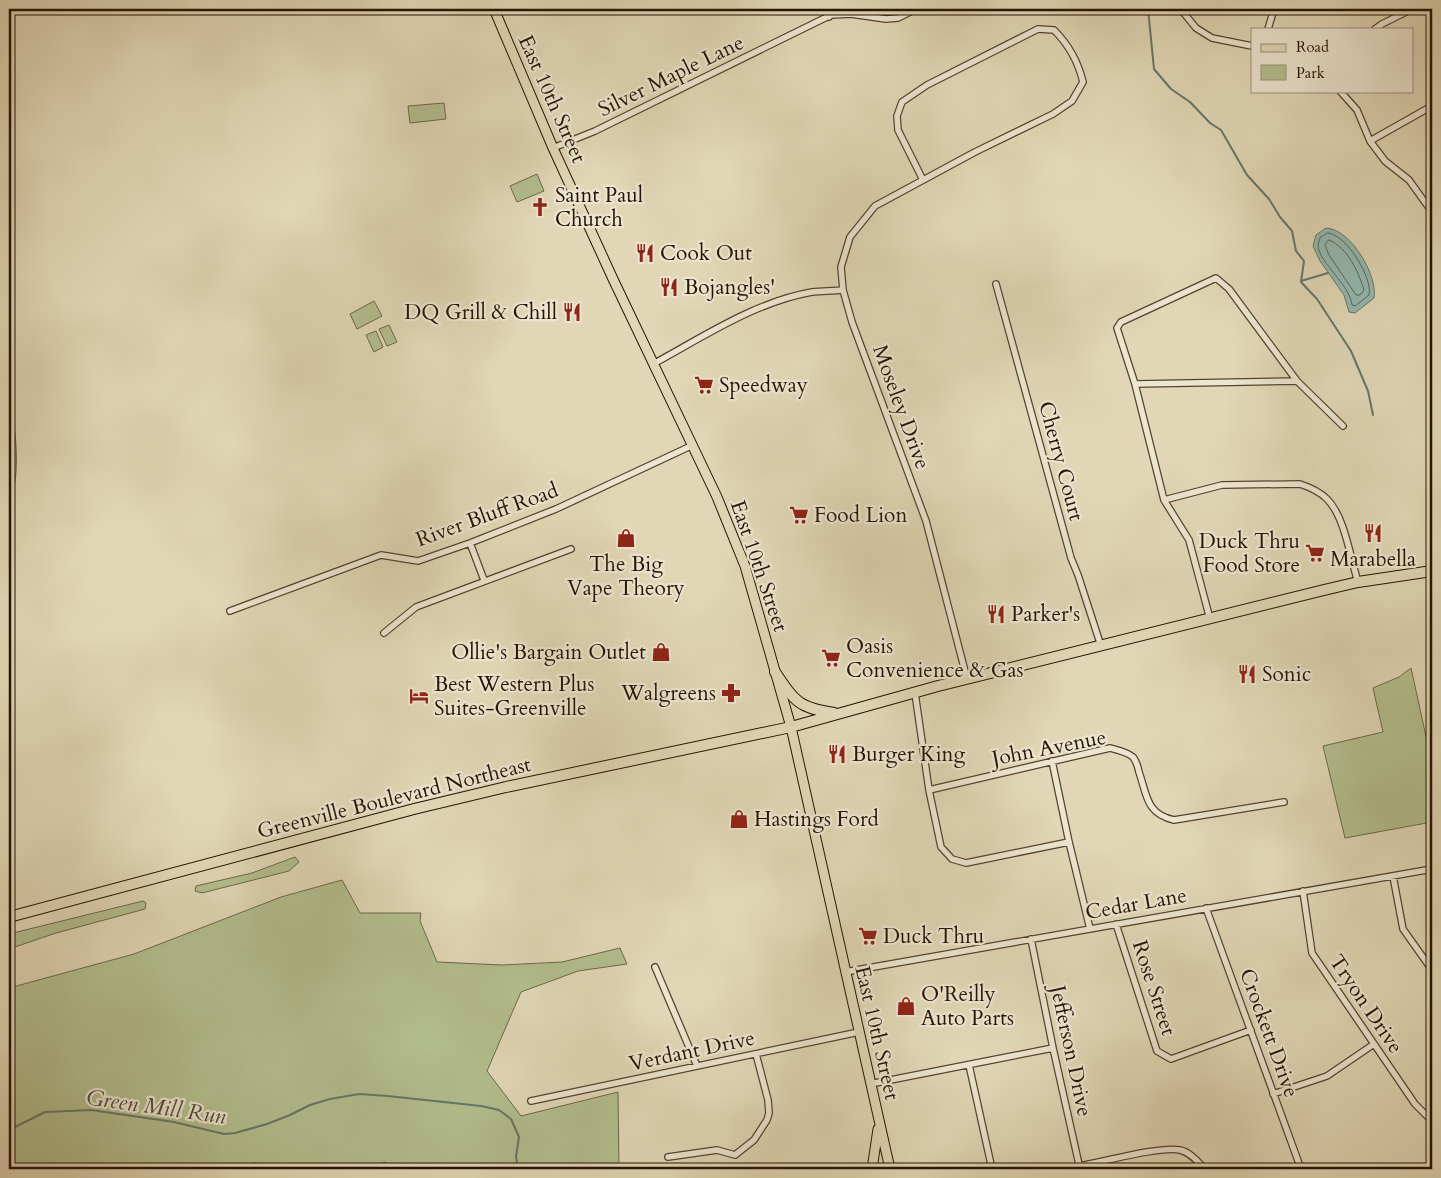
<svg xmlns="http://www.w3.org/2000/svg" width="1441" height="1178" font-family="Cardo,serif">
<rect width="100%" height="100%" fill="#e1d7b6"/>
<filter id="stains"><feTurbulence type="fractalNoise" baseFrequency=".004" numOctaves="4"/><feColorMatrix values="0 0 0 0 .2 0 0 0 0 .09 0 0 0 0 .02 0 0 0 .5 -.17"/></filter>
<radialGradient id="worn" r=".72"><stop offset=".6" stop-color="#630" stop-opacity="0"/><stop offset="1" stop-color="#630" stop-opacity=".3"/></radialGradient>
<path fill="#b3be8e" stroke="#6c6848" d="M 444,103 L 446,119 L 410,123 L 408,106 Z
M 537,174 L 544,191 L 517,202 L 510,186 Z
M 374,301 L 382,316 L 357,329 L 350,314 Z
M 389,325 L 397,342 L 387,346 L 379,329 Z
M 376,331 L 383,347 L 374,352 L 366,335 Z
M 9,387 C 13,416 21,462 13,491 L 9,489 Z
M 1411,668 L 1432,764 L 1432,822 L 1345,838 L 1323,746 L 1383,732 L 1373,688 L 1399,677 Z
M 295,857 L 299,862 L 289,871 L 202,893 L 195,891 L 196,886 L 252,873 Z
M 342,880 L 360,913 L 421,913 L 420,921 L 437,962 L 502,965 L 562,962 L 620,948 L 627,964 L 578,971 L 521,992 L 487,1071 L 521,1116 L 618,1092 L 619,1169 L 393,1169 L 385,1162 L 367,1169 L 262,1169 L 256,1163 L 214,1166 L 214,1169 L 9,1169 L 9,988 L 134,954 L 281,897 Z
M 143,901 L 146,903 L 145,909 L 56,933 L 9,949 L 9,934 Z"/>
<path fill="#94b9b1" stroke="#67776b" d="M 1326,228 C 1351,229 1378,276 1374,298 L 1355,313 L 1349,312 L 1344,295 L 1320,261 L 1313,246 L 1316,235 Z"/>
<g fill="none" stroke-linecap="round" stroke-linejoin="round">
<path stroke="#5c665a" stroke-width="1" d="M 1328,233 C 1346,234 1373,278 1369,295 L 1355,306 L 1352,305 C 1349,283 1320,264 1318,246 C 1318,244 1320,239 1320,238 Z
M 1329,240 C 1348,248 1358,271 1364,290 L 1360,295 L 1356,295 L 1329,255 L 1325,245 Z"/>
<path stroke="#67776b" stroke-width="2" d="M 1148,9 L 1154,69 L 1171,89 L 1190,102 L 1210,123 L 1221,130 L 1247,175 L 1269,199 L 1280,217 L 1292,231 L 1296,251 L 1304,261 L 1301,282
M 1301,281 L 1328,273
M 1301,282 L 1317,299 L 1351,351 L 1368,391 L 1373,415
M 9,1130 L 45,1112 L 91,1110 L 174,1122 L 224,1134 L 235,1133 L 267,1124 L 290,1115 L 310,1105 L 330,1099 L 359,1094 L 388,1096 L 481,1106 L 499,1110 L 511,1119 L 519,1137 L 516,1157 L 518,1169"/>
<g stroke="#53442f" stroke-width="8">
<path id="minor" d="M 826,9 L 829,17
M 1183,9 L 1183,12 L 1196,28 L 1212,38 L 1252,46
M 1268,29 L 1274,9
M 1375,29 L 1382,24 L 1412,9
M 1340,91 L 1357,110 L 1370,141 L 1385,161 L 1409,180 L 1432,212
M 1370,141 L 1432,106
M 553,148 L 595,131 L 831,15 L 851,14 L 886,19 L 898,18 L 916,9
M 923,180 L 898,130 L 897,116 L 902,102 L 927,85 L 1038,29 L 1054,30 C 1069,45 1078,61 1083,82 L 1072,101 L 1053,114 L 975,152 L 875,206 L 850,237 L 841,267 L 843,290 L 852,322 L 926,521 L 967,679
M 996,284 L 1071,558 L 1078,575 L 1101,646
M 653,364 C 703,337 755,302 812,292 C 822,291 833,291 843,290
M 1297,381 L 1229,289 L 1216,278 L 1121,322 L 1117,328 L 1135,384 L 1297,381 L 1343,426
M 1135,384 L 1164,500 L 1189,540 L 1210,619
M 1164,500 L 1222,485 L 1300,484 C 1309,487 1319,491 1327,499 C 1345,517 1350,557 1358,582
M 470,543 L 484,580
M 230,611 L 381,555 L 418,561 L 470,543 L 556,509 L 693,445
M 384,633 L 416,607 L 571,549
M 915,693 L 929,790 L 941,847 L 952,859 L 966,863 L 1069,842
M 1052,761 L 1069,842 L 1090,929
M 929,790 L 1110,748 C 1118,750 1127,752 1133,757 C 1136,761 1138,767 1139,772 C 1147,795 1146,814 1174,820 L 1284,802
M 1393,876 L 1403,929 L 1432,970
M 1303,891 L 1312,953 L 1415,1104 L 1432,1121
M 1206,908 L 1301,1169
M 1116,924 L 1157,1051 L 1171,1059 L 1251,1030
M 1031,939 L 1053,1048 L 1080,1169
M 655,967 L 697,1066
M 845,972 L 1432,869
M 969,1065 L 992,1169
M 870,1084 L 1053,1048
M 1273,1094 L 1327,1076 L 1374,1044
M 531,1101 L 859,1032
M 668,1157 L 717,1150 L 735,1155 L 754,1140 L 767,1120 L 769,1113 L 768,1100 L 756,1054
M 1079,1166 C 1103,1162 1159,1146 1180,1150 C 1190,1152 1198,1162 1205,1169"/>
</g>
<g stroke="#241302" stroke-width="11">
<path id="primary" d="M 494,9 L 553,148 L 613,279 L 717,497 L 745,566 L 791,727 L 890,1169
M 872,1169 L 878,1129"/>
</g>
<g stroke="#241302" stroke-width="12">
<path id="trunk" d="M 775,672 C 795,702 799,708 834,713
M 9,917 L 414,809 L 506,787 L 791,727 L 938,686 L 1324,590 L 1358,582 L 1432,571"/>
</g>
<use href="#minor" stroke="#ece5d0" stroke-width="5.5"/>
<use href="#primary" stroke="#e1d7b6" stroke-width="9"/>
<use href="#trunk" stroke="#e1d7b6" stroke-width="10"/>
</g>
<defs>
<g id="church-bare" transform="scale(1.5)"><path d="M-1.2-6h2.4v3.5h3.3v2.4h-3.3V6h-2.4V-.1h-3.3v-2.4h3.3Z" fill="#8f2418" stroke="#ece5d0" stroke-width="2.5" paint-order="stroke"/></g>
<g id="restaurant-bare" transform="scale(1.5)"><path d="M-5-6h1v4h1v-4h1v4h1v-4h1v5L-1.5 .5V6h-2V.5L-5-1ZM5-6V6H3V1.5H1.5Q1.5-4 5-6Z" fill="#8f2418" stroke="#ece5d0" stroke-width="2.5" paint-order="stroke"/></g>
<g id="supermarket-bare" transform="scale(1.5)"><path d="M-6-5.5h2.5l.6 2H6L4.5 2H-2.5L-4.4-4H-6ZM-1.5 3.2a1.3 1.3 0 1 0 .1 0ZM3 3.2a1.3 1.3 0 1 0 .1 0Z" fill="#8f2418" stroke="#ece5d0" stroke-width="2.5" paint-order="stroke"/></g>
<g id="shop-bare" transform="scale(1.5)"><path d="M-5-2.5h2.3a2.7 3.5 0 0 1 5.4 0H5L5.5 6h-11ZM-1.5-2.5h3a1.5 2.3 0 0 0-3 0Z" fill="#8f2418" stroke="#ece5d0" stroke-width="2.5" paint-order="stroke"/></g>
<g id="pharmacy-bare" transform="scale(1.5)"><path d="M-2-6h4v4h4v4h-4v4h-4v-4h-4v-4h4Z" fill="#8f2418" stroke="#ece5d0" stroke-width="2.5" paint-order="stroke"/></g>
<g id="hotel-bare" transform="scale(1.5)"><path d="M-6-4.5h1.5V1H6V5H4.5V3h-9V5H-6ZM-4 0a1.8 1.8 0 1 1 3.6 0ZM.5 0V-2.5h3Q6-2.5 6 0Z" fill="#8f2418" stroke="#ece5d0" stroke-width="2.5" paint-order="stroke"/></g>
</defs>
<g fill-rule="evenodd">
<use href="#church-bare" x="540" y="207"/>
<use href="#restaurant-bare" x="645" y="253"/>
<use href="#restaurant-bare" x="669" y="287"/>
<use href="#restaurant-bare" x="572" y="312"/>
<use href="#supermarket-bare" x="704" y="385"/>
<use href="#supermarket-bare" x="799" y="515"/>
<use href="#restaurant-bare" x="1373" y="533"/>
<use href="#shop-bare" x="626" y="538"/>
<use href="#supermarket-bare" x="1315" y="553"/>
<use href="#restaurant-bare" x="996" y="614"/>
<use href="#shop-bare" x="661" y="652"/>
<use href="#supermarket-bare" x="831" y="658"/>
<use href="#restaurant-bare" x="1247" y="674"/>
<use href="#pharmacy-bare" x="731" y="693"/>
<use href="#hotel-bare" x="419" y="696"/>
<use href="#restaurant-bare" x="837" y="754"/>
<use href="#shop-bare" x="739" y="819"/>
<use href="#supermarket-bare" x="868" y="936"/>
<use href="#shop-bare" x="906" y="1006"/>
</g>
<g text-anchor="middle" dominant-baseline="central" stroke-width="4.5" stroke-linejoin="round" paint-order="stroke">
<g font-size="21" fill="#241302" stroke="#ece5d0">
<text transform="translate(671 76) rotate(-26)">Silver Maple Lane</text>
<text transform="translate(552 99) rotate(66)">East 10th Street</text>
<text transform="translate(901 407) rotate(70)">Moseley Drive</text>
<text transform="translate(1061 461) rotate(75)">Cherry Court</text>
<text transform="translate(487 515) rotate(-20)">River Bluff Road</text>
<text transform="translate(759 566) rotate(71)">East 10th Street</text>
<text transform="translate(1049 748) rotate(-11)">John Avenue</text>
<text transform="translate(394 798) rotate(-14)">Greenville Boulevard Northeast</text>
<text transform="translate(1136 904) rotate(-10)">Cedar Lane</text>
<text transform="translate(1154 988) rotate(72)">Rose Street</text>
<text transform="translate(1366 1004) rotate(56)">Tryon Drive</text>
<text transform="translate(877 1033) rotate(77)">East 10th Street</text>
<text transform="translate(1269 1033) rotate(70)">Crockett Drive</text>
<text transform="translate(692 1051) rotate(-12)">Verdant Drive</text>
<text transform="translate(1071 1051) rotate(78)">Jefferson Drive</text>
</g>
<g font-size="21" fill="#241302" stroke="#ece5d0" text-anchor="start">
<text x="555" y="195">Saint Paul<tspan x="555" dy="24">Church</tspan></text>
<text x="660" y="253">Cook Out</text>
<text x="684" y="287">Bojangles'</text>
<text x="557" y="312" text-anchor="end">DQ Grill &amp; Chill</text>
<text x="719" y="385">Speedway</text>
<text x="814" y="515">Food Lion</text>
<text x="1300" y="541" text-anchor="end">Duck Thru<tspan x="1300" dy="24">Food Store</tspan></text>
<text x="1373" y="559" text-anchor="middle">Marabella</text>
<text x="626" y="564" text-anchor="middle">The Big<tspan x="626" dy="24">Vape Theory</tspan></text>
<text x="1011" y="614">Parker's</text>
<text x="846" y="646">Oasis<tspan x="846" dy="24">Convenience &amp; Gas</tspan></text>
<text x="646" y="652" text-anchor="end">Ollie's Bargain Outlet</text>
<text x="1262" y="674">Sonic</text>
<text x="434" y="684">Best Western Plus<tspan x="434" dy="24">Suites-Greenville</tspan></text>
<text x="716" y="693" text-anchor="end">Walgreens</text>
<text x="852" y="754">Burger King</text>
<text x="754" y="819">Hastings Ford</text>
<text x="883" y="936">Duck Thru</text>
<text x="921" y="994">O'Reilly<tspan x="921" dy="24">Auto Parts</tspan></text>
</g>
<g font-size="22" font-style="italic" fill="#4b4d3f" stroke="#ece5d0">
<text transform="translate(156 1107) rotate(8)">Green Mill Run</text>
</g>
</g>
<rect width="1441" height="1178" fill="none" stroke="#e1d7b6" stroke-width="30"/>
<rect x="10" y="10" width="1421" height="1158" fill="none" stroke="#241302" stroke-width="2.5"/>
<rect x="15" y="15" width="1411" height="1148" fill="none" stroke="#241302"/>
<rect x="1251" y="28" width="162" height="65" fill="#ece5d0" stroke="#9c917e"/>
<rect x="1261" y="44" width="25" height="8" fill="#e1d7b6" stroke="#9c917e"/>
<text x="1296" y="52" font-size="15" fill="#241302">Road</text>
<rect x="1261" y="65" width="25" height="15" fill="#b3be8e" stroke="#9c917e"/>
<text x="1296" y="78" font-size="15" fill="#241302">Park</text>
<rect width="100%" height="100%" filter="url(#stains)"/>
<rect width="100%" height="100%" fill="url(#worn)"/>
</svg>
